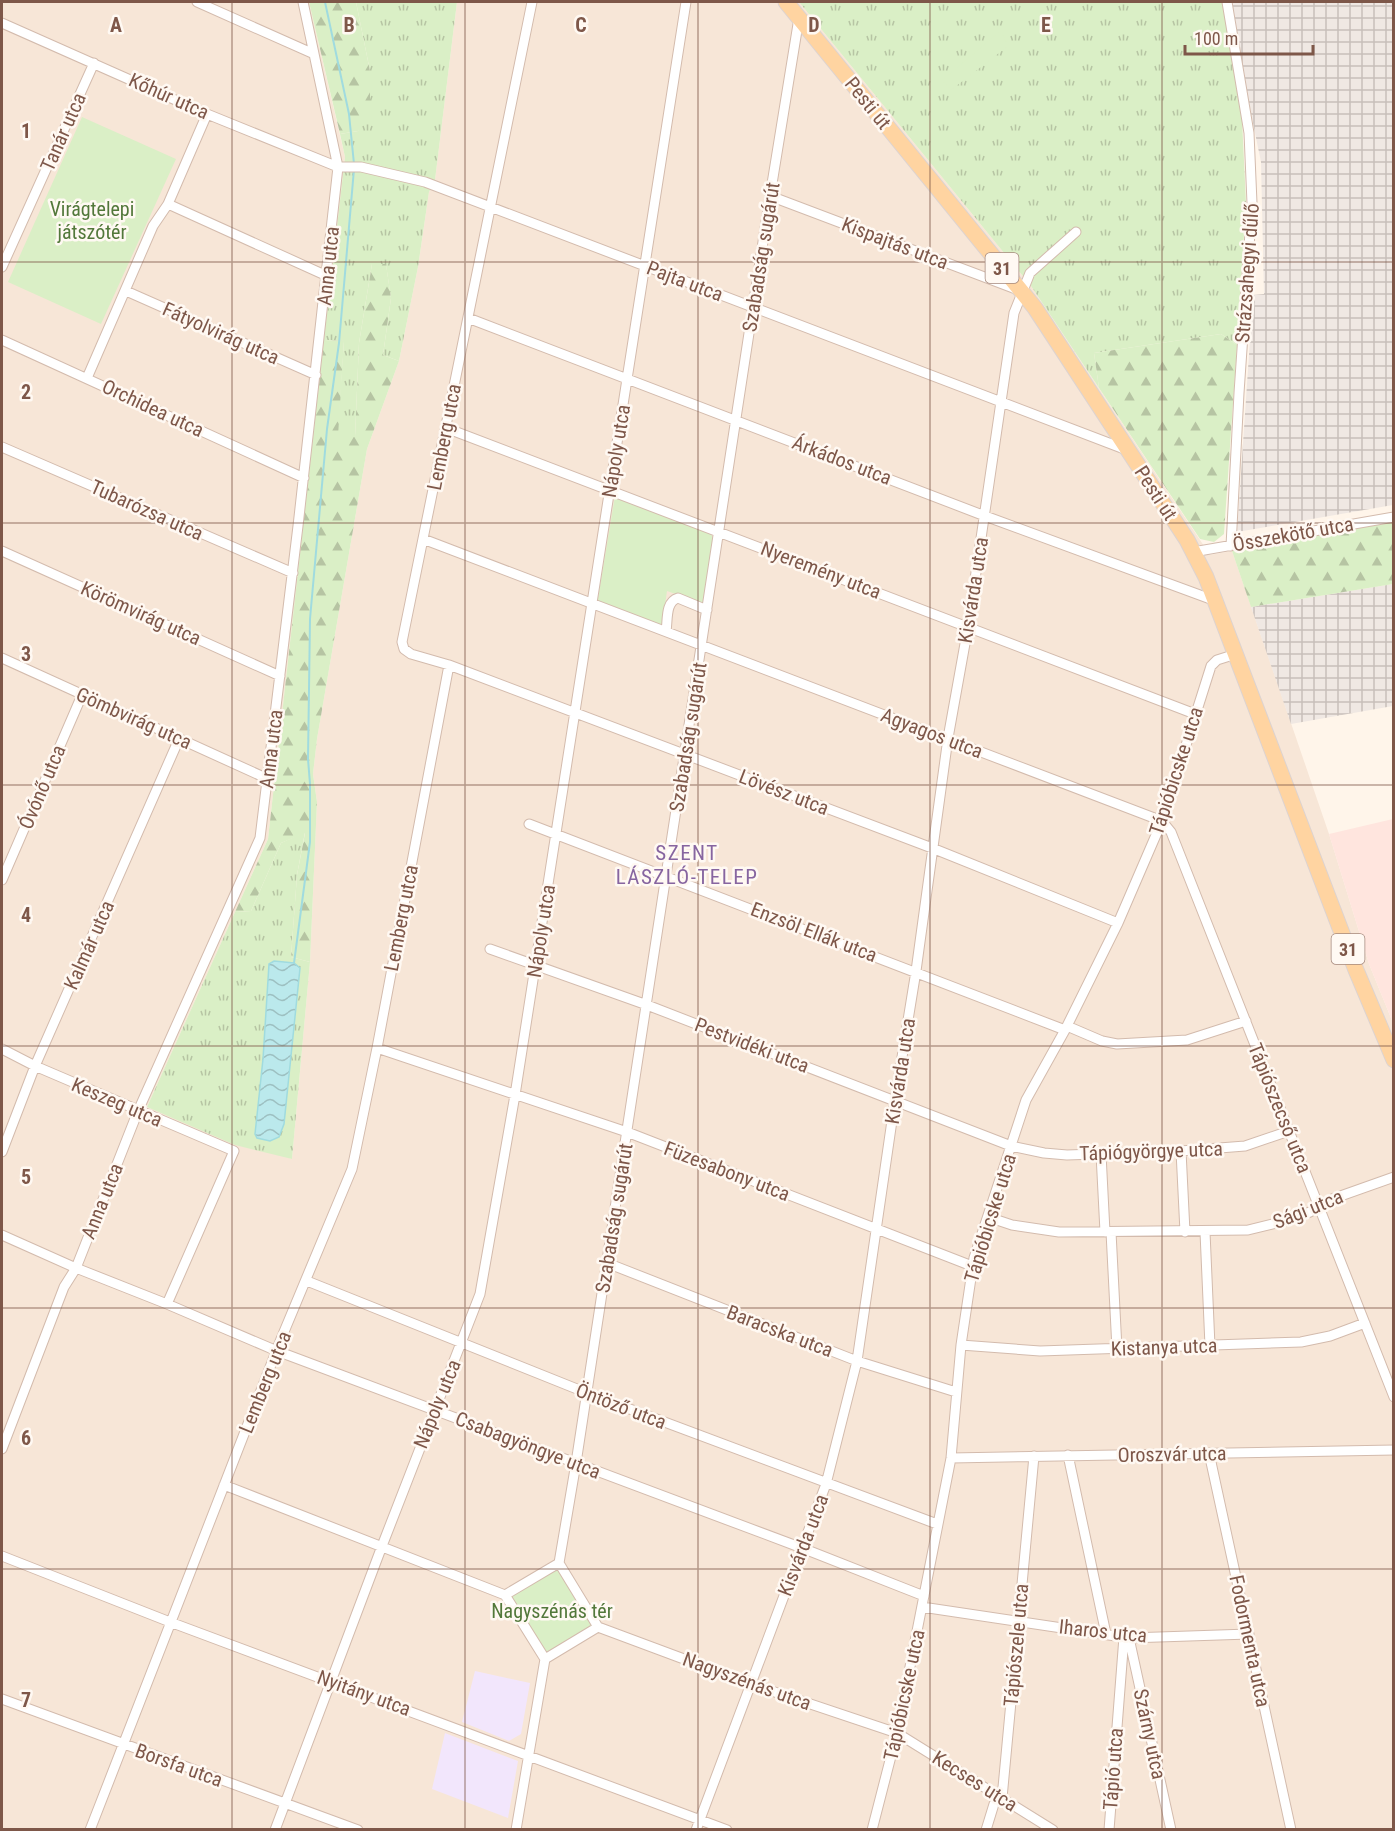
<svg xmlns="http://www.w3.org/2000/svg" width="1395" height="1831" font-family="'Roboto Condensed',sans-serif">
<defs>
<pattern id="industrial-grid" width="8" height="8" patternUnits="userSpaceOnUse" patternTransform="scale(1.5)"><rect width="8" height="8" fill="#f0e8e3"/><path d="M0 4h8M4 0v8" fill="none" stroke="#c8bfba"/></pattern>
<pattern id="grass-tufts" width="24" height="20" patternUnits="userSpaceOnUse" patternTransform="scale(1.5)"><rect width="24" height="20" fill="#daefc6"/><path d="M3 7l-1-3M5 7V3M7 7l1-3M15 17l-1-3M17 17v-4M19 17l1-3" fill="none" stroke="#b6c4a3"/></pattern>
<pattern id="forest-firs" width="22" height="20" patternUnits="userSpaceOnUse" patternTransform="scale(1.5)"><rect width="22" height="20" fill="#daefc6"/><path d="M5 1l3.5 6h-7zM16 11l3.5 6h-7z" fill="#b6c4a3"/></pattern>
<pattern id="water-waves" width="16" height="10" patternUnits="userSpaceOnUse" patternTransform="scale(1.5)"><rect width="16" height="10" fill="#bbe9ec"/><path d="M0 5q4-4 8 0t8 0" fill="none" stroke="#9dc0c1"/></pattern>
</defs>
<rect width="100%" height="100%" fill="#fff5ea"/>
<path fill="#f7e6d7" d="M 2,2 L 309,2 L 345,157 L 268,839 L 147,1107 L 292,1159 L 310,962 L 317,802 L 313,774 L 317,739 L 367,449 L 399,361 L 418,267 L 429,192 L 435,180 L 457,2 L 799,2 L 1031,286 L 1210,555 L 1232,551 L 1329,834 L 1369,964 L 1393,1023 L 1393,1829 L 2,1830 Z"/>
<path fill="#ffe5de" d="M 1393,819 L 1394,819 L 1393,1023 L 1369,964 L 1329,834 Z"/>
<path fill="url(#industrial-grid)" d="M 1228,2 L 1394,2 L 1393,505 L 1237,532 L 1253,295 L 1264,294 L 1261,162 Z
M 1393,584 L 1393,706 L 1291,724 L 1251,607 Z"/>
<path fill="#f2e6fc" d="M 475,1671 L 530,1683 L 521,1734 L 509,1741 L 462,1722 Z
M 445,1733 L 518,1761 L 508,1818 L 432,1789 Z"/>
<path fill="url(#grass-tufts)" d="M 356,2 L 457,2 L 435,180 L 429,192 L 418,267 L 399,361 L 383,355 L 391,298 L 386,265 L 372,264 L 359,343 L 355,437 L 337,437 L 344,341 L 324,340 L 345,157 L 340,134 L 358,131 L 370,71 Z
M 799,2 L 1226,2 L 1242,119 L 1246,203 L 1237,345 L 1221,334 L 1094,353 L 1099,388 L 1031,286 Z
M 305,832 L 297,875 L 291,957 L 310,962 L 292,1159 L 235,1145 L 147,1107 L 235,912 L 251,911 L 281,843 Z"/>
<path fill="url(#forest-firs)" d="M 309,2 L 356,2 L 370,71 L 370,114 L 358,131 L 340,134 Z
M 372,264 L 386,264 L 391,298 L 383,355 L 399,361 L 367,449 L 317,739 L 313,774 L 317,802 L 310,962 L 291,957 L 297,875 L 305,833 L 281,843 L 251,911 L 235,912 L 268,839 L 324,340 L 344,341 L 338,436 L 355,437 L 359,343 Z
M 1221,334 L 1237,345 L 1224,534 L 1214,542 L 1200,539 L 1099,388 L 1094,353 Z
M 1393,521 L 1393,584 L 1251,607 L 1232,551 Z"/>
<path fill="#daefc6" d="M 1001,31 L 1008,46 L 951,90 L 942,80 Z
M 82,117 L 176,159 L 101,324 L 8,282 Z
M 615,496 L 710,532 L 714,540 L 704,604 L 667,591 L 662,626 L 597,604 Z
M 559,1563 L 598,1627 L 545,1659 L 506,1595 Z"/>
<path fill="url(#water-waves)" stroke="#a0dbdf" stroke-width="1.5" d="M 274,961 L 294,963 L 300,968 L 284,1124 L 279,1137 L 270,1141 L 257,1138 L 255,1134 L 263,1059 L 269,964 Z"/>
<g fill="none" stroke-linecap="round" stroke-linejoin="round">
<path stroke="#a0dbdf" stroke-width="2" d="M 325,2 L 349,114 L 354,164
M 294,963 L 310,842 L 310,784 L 308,759 L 310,619 L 327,429 L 339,343 L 354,169"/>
<g stroke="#d3bbad" stroke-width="11">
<path id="minor" d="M 197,2 L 314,54
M 532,2 L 402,642 L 404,649 L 411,654 L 449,665 L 932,848 L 1118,923
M 1227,2 L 1249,133 L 1252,203 L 1239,393 L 1231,546
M 2,23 L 207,114 L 338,167 L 361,167 L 425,182 L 1127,450
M 770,196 L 1016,289
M 168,204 L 327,276
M 2,267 L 94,63
M 126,291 L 316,375
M 468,318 L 985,516 L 1216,601
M 2,340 L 304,478
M 87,378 L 153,226 L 168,204 L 207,114
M 446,428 L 1195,714
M 2,447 L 293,573
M 423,539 L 1162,821 L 1171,832 L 1394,1397
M 2,551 L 280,676
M 1193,552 L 1394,517
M 666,631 C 668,620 665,602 678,598 L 707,610
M 2,658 L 268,779
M 529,824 L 1065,1030
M 2,880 L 82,695
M 490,949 L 647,1005 L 1011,1146 L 1044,1153 L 1067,1155 L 1181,1151 L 1245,1146 L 1289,1131
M 1067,1026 L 1102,1041 L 1117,1044 L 1187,1040 L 1246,1021
M 377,1048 L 627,1132 L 972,1266
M 2,1049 L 35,1066 L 234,1151 L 167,1304
M 1181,1151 L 1185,1232
M 2,1152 L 35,1066 L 179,739
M 1101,1154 L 1105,1232
M 988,1217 L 1012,1225 L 1059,1232 L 1248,1230 L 1289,1220 L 1310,1212 L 1332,1199 L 1394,1177
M 1111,1232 L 1117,1349
M 1205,1232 L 1210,1346
M 2,1235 L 76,1268 L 167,1304 L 277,1351 L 802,1548 L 924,1596
M 607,1263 L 857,1361 L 956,1392
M 307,1281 L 587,1393 L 937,1524
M 961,1345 L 1040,1351 L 1301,1342 L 1330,1336 L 1365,1323
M 2,1449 L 64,1287 L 76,1268 L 138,1111 L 260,838 L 298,526 L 338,167 L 303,2
M 1209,1453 L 1291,1830
M 1068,1455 L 1106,1634
M 951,1458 L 1394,1450
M 224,1485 L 505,1595
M 2,1556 L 170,1622 L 727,1830
M 559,1563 L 576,1463 L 770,196 L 799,18
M 922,1607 L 1129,1638 L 1249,1634
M 598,1627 L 751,1684 L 897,1733 L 1053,1830
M 1129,1638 L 1171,1830
M 545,1659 L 598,1627 L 559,1563
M 545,1659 L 505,1595 L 559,1563
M 2,1699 L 358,1830
M 90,1830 L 281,1339 L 352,1169 L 377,1048 L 449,665
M 275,1830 L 382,1546 L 480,1294 L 515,1095 L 686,2
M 516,1830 L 545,1659
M 696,1830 L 826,1484 L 857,1361 L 895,1100 L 916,971 L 948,738 L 968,627 L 1014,313 L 1030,273 L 1076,232
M 872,1830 L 897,1733 L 951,1458 L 961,1345 L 974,1258 L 1026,1100 L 1065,1030 L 1118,923 L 1162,821 L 1211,666 L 1217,660 L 1236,654
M 986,1830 L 994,1804 L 1002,1798 L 1034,1456
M 1109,1830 L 1124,1637"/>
</g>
<g stroke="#ddd3d0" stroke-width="17">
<path id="primary" d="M 786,2 L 1035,308 L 1187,540 L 1206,577 L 1356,970 L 1394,1060"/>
</g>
<use href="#minor" stroke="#fff" stroke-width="9"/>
<use href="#primary" stroke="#ffd4a1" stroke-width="15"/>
</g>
<path fill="none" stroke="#7e5749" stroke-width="1.5" stroke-opacity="0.55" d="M 232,2 L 232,1830M 465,2 L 465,1830M 698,2 L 698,1830M 930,2 L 930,1830M 1162,2 L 1162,1830M 2,262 L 1394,262M 2,523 L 1394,523M 2,785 L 1394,785M 2,1046 L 1394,1046M 2,1308 L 1394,1308M 2,1569 L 1394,1569"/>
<g text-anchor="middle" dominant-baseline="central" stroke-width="5" stroke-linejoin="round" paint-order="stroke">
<g fill="#fff9f3" stroke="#a5887c" stroke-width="1.5">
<rect x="985.5" y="253" width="33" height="30" rx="4.5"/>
<rect x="1331.5" y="934" width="33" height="30" rx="4.5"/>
</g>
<g font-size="18" font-weight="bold" fill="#7e5749">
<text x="1002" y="268">31</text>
<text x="1348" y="949">31</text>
</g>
<g font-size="20" fill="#7e5749" stroke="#fff9f3">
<text transform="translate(169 96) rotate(24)">Kőhúr utca</text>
<text transform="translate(868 103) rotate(51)">Pesti út</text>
<text transform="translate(63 132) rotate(-66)">Tanár utca</text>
<text transform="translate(895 243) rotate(21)">Kispajtás utca</text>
<text transform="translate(761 257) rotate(-81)">Szabadság sugárút</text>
<text transform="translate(328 266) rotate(-84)">Anna utca</text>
<text transform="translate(1247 273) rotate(-86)">Strázsahegyi dűlő</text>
<text transform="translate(685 281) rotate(21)">Pajta utca</text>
<text transform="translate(221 333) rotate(24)">Fátyolvirág utca</text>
<text transform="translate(153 408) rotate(25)">Orchidea utca</text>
<text transform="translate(444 437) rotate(-79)">Lemberg utca</text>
<text transform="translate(616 451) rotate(-81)">Nápoly utca</text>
<text transform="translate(842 460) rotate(21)">Árkádos utca</text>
<text transform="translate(1156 493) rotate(57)">Pesti út</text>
<text transform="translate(147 510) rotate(24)">Tubarózsa utca</text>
<text transform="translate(1293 534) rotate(-10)">Összekötő utca</text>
<text transform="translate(821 570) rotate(21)">Nyeremény utca</text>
<text transform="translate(973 590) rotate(-81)">Kisvárda utca</text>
<text transform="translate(141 613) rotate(24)">Körömvirág utca</text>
<text transform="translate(134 718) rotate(24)">Gömbvirág utca</text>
<text transform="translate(932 733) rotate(21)">Agyagos utca</text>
<text transform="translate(688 737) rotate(-81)">Szabadság sugárút</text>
<text transform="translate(271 749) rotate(-83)">Anna utca</text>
<text transform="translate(1176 771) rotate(-72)">Tápióbicske utca</text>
<text transform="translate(42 787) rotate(-67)">Óvónő utca</text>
<text transform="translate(784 792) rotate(21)">Lövész utca</text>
<text transform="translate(401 918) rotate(-79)">Lemberg utca</text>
<text transform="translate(541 931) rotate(-81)">Nápoly utca</text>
<text transform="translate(814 932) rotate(21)">Enzsöl Ellák utca</text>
<text transform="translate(89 945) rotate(-66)">Kalmár utca</text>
<text transform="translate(752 1045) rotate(21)">Pestvidéki utca</text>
<text transform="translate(900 1071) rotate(-81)">Kisvárda utca</text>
<text transform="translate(117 1102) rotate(23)">Keszeg utca</text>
<text transform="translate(1280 1108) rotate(68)">Tápiószecső utca</text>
<text transform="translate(1151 1151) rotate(-2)">Tápiógyörgye utca</text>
<text transform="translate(727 1171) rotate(21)">Füzesabony utca</text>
<text transform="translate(102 1201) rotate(-68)">Anna utca</text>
<text transform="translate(1308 1209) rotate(-22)">Sági utca</text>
<text transform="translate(614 1218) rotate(-81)">Szabadság sugárút</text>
<text transform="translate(990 1218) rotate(-73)">Tápióbicske utca</text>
<text transform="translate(780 1331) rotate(21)">Baracska utca</text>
<text transform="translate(1164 1347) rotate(-2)">Kistanya utca</text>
<text transform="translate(265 1382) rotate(-68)">Lemberg utca</text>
<text transform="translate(437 1404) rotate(-68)">Nápoly utca</text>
<text transform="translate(621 1406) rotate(21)">Öntöző utca</text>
<text transform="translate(528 1445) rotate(21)">Csabagyöngye utca</text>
<text transform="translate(1172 1454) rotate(-1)">Oroszvár utca</text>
<text transform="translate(803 1545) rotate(-69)">Kisvárda utca</text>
<text transform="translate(1103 1631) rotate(6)">Iharos utca</text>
<text transform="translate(1250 1641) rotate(78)">Fodormenta utca</text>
<text transform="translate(1016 1645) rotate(-85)">Tápiószele utca</text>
<text transform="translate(747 1681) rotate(20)">Nagyszénás utca</text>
<text transform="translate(364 1693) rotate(20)">Nyitány utca</text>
<text transform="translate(904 1695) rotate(-78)">Tápióbicske utca</text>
<text transform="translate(1150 1734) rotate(78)">Szárny utca</text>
<text transform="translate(179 1765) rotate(20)">Borsfa utca</text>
<text transform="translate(1113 1769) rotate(-86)">Tápió utca</text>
<text transform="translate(975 1781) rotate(32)">Kecses utca</text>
</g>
<g font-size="20" fill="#52783a" stroke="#fff9f3">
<text x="92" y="209">Virágtelepi<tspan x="92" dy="23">játszótér</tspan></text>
<text x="552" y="1611">Nagyszénás tér</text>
</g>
<g font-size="21" letter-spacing="1.5" fill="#8765a0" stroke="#fff9f3">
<text x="687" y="853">SZENT<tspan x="687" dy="24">LÁSZLÓ-TELEP</tspan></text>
</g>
</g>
<g font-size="20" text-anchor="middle" font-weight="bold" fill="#7e5749" stroke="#fff9f3" stroke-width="5" stroke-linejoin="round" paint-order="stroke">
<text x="116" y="32">A</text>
<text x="349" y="32">B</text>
<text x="581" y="32">C</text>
<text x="814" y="32">D</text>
<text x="1046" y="32">E</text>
<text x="26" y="138">1</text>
<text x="26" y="399">2</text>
<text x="26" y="661">3</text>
<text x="26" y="922">4</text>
<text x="26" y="1184">5</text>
<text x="26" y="1445">6</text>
<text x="26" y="1707">7</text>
</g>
<rect width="1395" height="1831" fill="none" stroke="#7e5749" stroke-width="6"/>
<path d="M1185 45v9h128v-9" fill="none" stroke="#7e5749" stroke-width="3"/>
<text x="1194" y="45" font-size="18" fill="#7e5749" stroke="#fff9f3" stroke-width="4.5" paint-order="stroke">100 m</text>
</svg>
